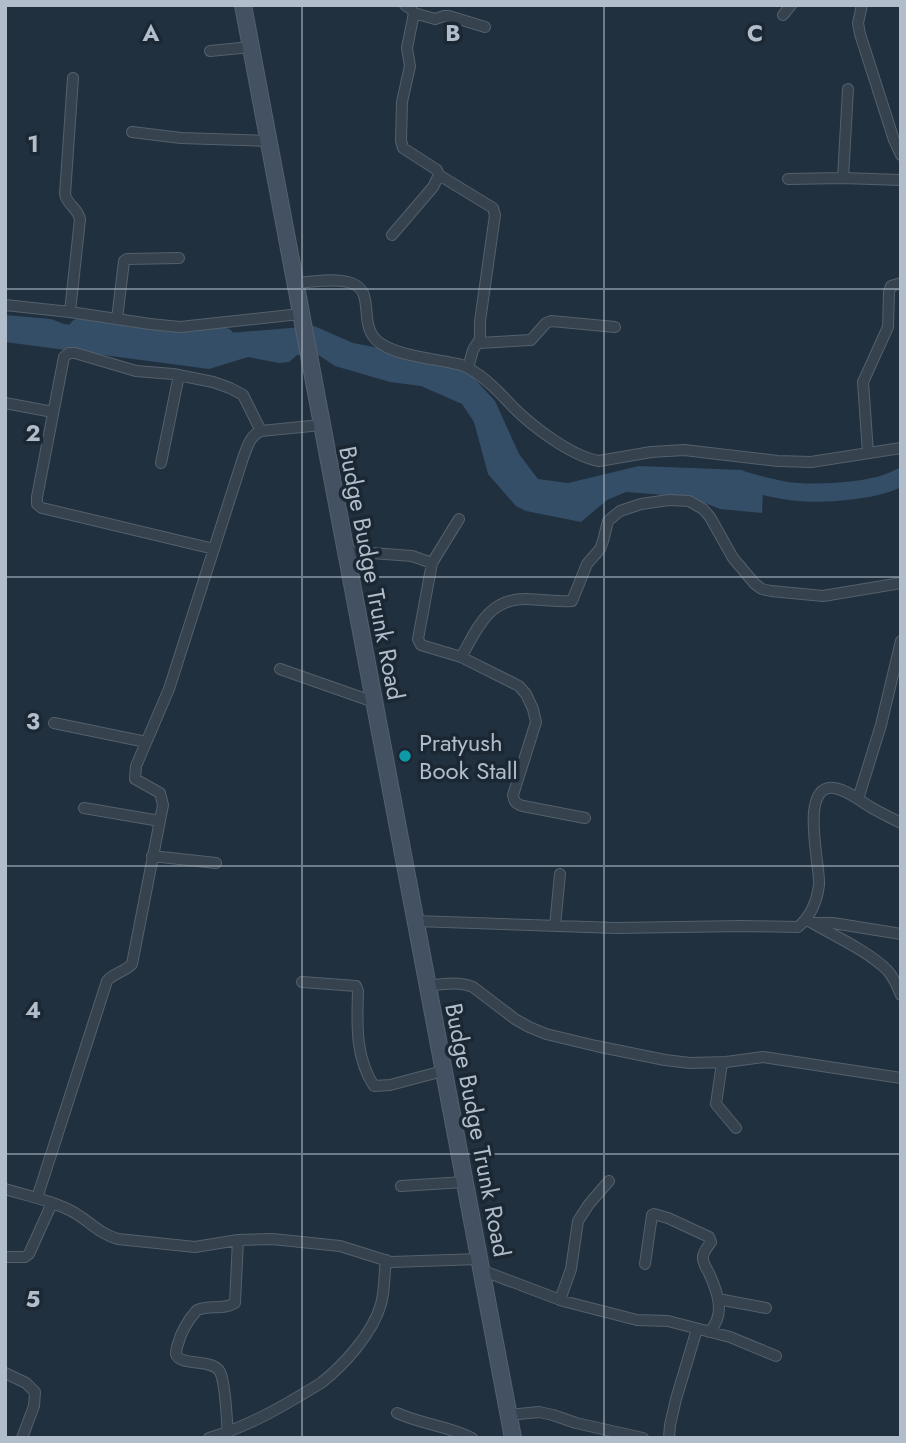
<svg xmlns="http://www.w3.org/2000/svg" width="906" height="1443" font-family="Jost,sans-serif">
<rect width="100%" height="100%" fill="#21303e"/>
<path fill="#344e67" d="M 5,315 L 51,319 L 64,324 L 167,338 L 314,326 L 353,343 L 446,361 L 473,377 L 495,401 L 519,454 L 538,479 L 568,483 L 639,466 L 742,470 L 759,483 L 763,493 L 762,513 L 720,509 L 690,497 L 626,492 L 607,500 L 581,522 L 526,511 L 516,506 L 488,474 L 474,422 L 462,404 L 421,386 L 390,382 L 335,366 L 317,354 L 297,355 L 289,362 L 279,363 L 248,357 L 209,369 L 5,342 Z"/>
<g fill="none" stroke-linecap="round" stroke-linejoin="round">
<path stroke="#344e67" stroke-width="18" d="M 78,328 L 225,337
M 738,479 C 757,484 778,491 798,492 C 826,494 877,491 901,477"/>
<g stroke="#54606c" stroke-width="12">
<path id="street" d="M 862,5 L 858,23 L 860,34 L 894,140 L 901,155
M 414,13 L 435,19 L 444,16 L 449,16 L 485,27
M 783,15 L 791,5
M 210,51 L 251,47
M 132,132 L 181,138 L 268,141
M 439,175 L 493,208 L 495,215 L 480,321 L 480,339 L 473,350 L 468,368
M 843,178 L 848,89
M 788,179 L 843,178 L 901,180
M 392,235 L 433,187 L 439,175 L 437,170 L 403,148 L 401,141 L 402,102 L 410,66 L 407,48 L 414,13 L 411,9 L 405,5
M 295,283 C 312,282 332,278 348,282 C 379,289 355,326 380,343 C 397,355 427,358 448,362 C 455,364 462,364 468,368 C 485,377 500,393 513,407 C 533,427 571,456 599,461 L 651,452 L 684,450 L 778,461 L 811,462 L 901,448
M 5,305 L 70,312 L 150,324 L 180,327 L 300,314
M 70,312 L 80,219 C 77,207 67,205 65,194 L 73,78
M 117,319 L 124,261 L 127,259 L 179,258
M 479,343 L 531,340 L 546,323 L 551,321 L 615,327
M 5,403 L 53,412
M 868,453 L 863,382 L 888,327 L 889,292 L 891,286 L 901,283
M 161,463 L 179,375
M 459,519 L 432,563 L 418,639 L 421,645 L 461,657 L 519,686 L 526,694 L 533,709 L 536,722 L 513,795 C 514,802 516,804 523,806 L 585,818
M 214,549 L 42,508 L 37,504 L 37,497 L 64,357 L 69,353 L 75,353 L 136,371 L 173,374 L 213,382 L 230,388 L 243,395 L 261,431
M 345,551 L 412,556 L 432,563
M 461,657 C 478,628 488,598 527,599 C 542,600 558,602 572,601 L 587,564 L 600,549 L 603,541 L 608,521 L 620,511 L 641,504 L 669,500 L 689,501 L 703,509 L 710,517 L 733,558 L 755,584 L 762,589 L 771,591 L 823,596 L 901,583
M 280,669 L 374,702
M 54,723 L 146,742
M 858,799 L 881,725 L 901,641
M 84,808 L 160,821
M 152,856 L 216,863
M 807,920 C 829,933 870,952 887,970 C 894,977 897,986 901,995
M 415,921 L 616,928 L 742,926 L 798,927 C 811,916 817,901 819,885 C 821,868 798,784 834,788 C 848,790 860,801 872,808 C 881,813 891,818 901,823
M 813,923 L 833,923 L 901,934
M 555,926 L 560,874
M 302,982 L 356,986 L 358,991 C 357,1024 355,1057 374,1086 L 390,1085 L 443,1071
M 427,986 C 443,984 459,981 473,987 L 515,1019 L 529,1027 L 546,1034 L 596,1046 L 665,1060 L 690,1063 L 726,1062 L 763,1057 L 901,1078
M 722,1063 L 716,1104 L 736,1128
M 401,1186 L 464,1182
M 5,1189 C 28,1196 54,1201 75,1213 C 90,1222 100,1234 118,1239 L 195,1247 L 238,1240 L 272,1239 L 340,1246 L 391,1262 L 479,1259
M 37,1198 L 107,981 C 113,973 125,972 132,964 L 163,805 L 160,793 L 135,779 L 136,766 L 169,689 L 243,458 C 247,448 250,435 261,431 L 321,425
M 5,1257 L 25,1257 L 29,1254 L 52,1203
M 645,1264 L 652,1215 L 654,1214 L 668,1218 L 709,1237 L 711,1242 C 708,1246 703,1252 703,1257 C 702,1262 707,1269 709,1273 C 718,1293 726,1315 709,1332
M 481,1270 L 563,1301 L 637,1320 L 668,1321 L 730,1337 L 776,1356
M 718,1299 L 766,1308
M 560,1300 L 571,1269 L 578,1221 L 589,1204 L 609,1181
M 5,1373 L 26,1383 L 35,1392 L 34,1406 L 22,1438
M 397,1413 C 421,1424 448,1426 472,1438
M 508,1415 L 539,1412 L 553,1415 L 576,1423 L 643,1438
M 209,1438 C 250,1426 285,1405 321,1383 C 344,1365 373,1333 381,1304 C 385,1290 384,1274 386,1260
M 228,1438 C 227,1423 226,1384 220,1372 C 213,1358 180,1367 176,1354 C 176,1353 177,1345 178,1344 C 181,1332 189,1319 197,1310 C 209,1305 224,1310 235,1303 L 238,1240
M 669,1438 L 670,1425 L 676,1399 L 697,1329"/>
</g>
<g stroke="#54606c" stroke-width="18">
<path id="secondary" d="M 243,5 L 513,1438"/>
</g>
<use href="#street" stroke="#36424e" stroke-width="10"/>
<use href="#secondary" stroke="#435162" stroke-width="16"/>
</g>
<path fill="none" stroke="#b1bdca" stroke-width="2" stroke-opacity="0.55" d="M 302,5 L 302,1438M 604,5 L 604,1438M 5,289 L 901,289M 5,577 L 901,577M 5,866 L 901,866M 5,1154 L 901,1154"/>
<circle fill="#0f9aa8" stroke="#1b2733" stroke-width="2.5" cx="405" cy="756" r="7"/>
<g text-anchor="middle" dominant-baseline="central" stroke-width="7" stroke-linejoin="round" paint-order="stroke">
<g font-size="24" fill="#b1bdca" stroke="#1b2733">
<text transform="translate(372 573) rotate(79)">Budge Budge Trunk Road</text>
<text transform="translate(478 1130) rotate(79)">Budge Budge Trunk Road</text>
</g>
<g font-size="24" fill="#b1bdca" stroke="#1b2733" text-anchor="start">
<text x="419" y="742">Pratyush<tspan x="419" dy="28">Book Stall</tspan></text>
</g>
</g>
<g font-size="23" text-anchor="middle" font-weight="bold" fill="#b1bdca" stroke="#1b2733" stroke-width="7" stroke-linejoin="round" paint-order="stroke">
<text x="151" y="41">A</text>
<text x="453" y="41">B</text>
<text x="755" y="41">C</text>
<text x="33" y="152">1</text>
<text x="33" y="441">2</text>
<text x="33" y="729">3</text>
<text x="33" y="1018">4</text>
<text x="33" y="1307">5</text>
</g>
<rect width="906" height="1443" fill="none" stroke="#b1bdca" stroke-width="14"/>
</svg>
